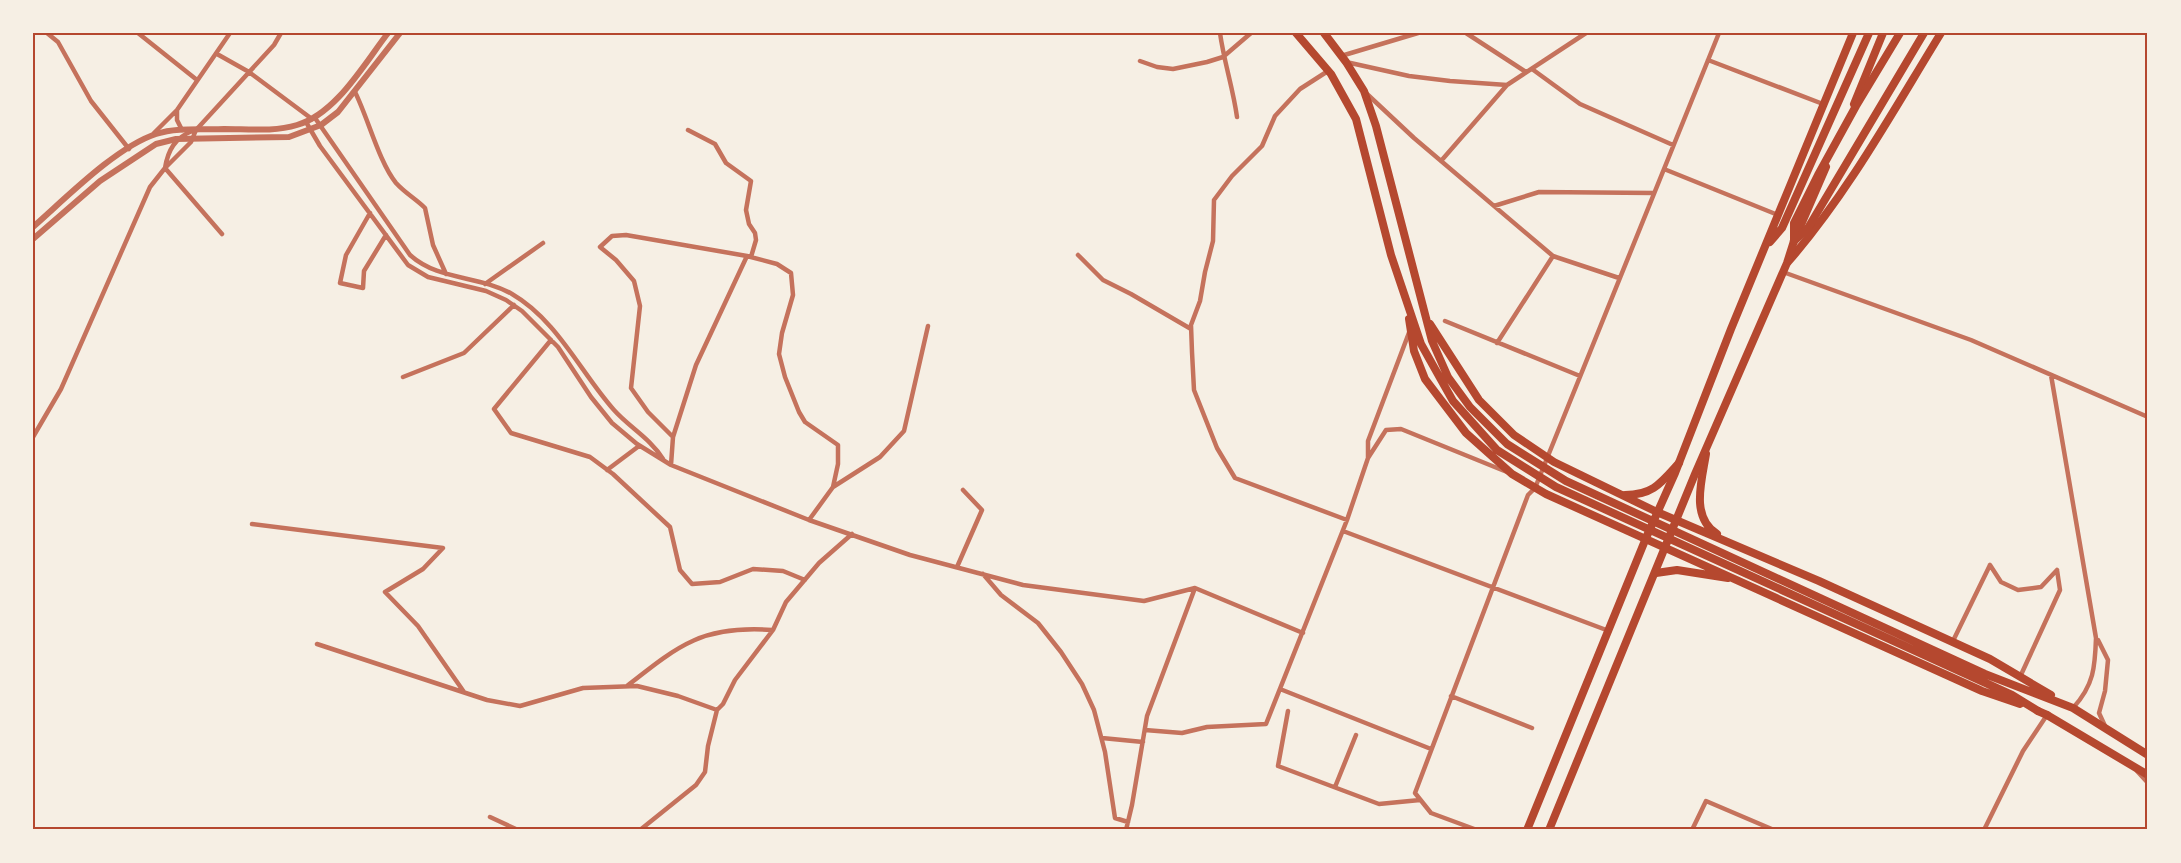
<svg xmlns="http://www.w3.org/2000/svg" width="2181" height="863" font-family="Raleway,sans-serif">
<rect width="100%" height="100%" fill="#f6efe4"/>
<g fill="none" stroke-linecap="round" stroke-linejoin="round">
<path stroke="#c5725c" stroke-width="4.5" d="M 47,33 L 58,42 L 91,101 L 129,149
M 138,33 L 197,80
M 1220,33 C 1224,62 1233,88 1237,117
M 1466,33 L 1526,72
M 217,54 L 249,72 L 312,119
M 1341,56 L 1418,33
M 1708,60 L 1823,104
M 1140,61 L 1157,67 L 1173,69 L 1207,62 L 1223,57 L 1251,33
M 1346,62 L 1409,76 L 1450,81 L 1507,85
M 1532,69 L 1580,104 L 1673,145
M 1328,71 L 1300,89 L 1275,116 L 1262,146 L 1232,176 L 1214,200 L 1213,241 L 1205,272 L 1200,301 L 1191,325 L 1192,352 L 1194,390 L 1217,448 L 1235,478 L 1347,520
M 355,92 C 368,118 379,162 396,183 C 405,193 416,199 425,208 L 433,245 L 446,274
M 1367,94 L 1414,138 L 1553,256
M 177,110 L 177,120 L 182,130
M 315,118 L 410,255 C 439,281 479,275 512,294 C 557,320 581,373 614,410 C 629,427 651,439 663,459
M 306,122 L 320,146 L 408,265 L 428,277 L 486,291 L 506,300 L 522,311 L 558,347 L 591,397 L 612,423 L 637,444 L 671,465 L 809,520 L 910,555 L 1023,585 L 1144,601 L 1195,588 L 1303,633
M 688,130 L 715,144 L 726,163 L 751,181 L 746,210 L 749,224 L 755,233 L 756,240 L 751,257
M 154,133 L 177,110 L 230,33
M 1441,161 L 1507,85 L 1586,33
M 165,168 L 222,234
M 165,168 C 168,150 175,138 192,131
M 1664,169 L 1778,215
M 1494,206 L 1539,192 L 1654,193
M 370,213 L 346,255 L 340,283 L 363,288 L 364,271 L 386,235
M 1078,255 L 1103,280 L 1131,294 L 1191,329
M 1783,272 L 1971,340 L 2148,417
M 485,284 L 543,243
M 1445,321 L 1580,376
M 551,340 L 494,409 L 511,433 L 590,457 L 613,474 L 670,527 L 680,570 L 692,584 L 720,582 L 753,569 L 783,571 L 805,580
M 1497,343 L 1553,256 L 1619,278
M 2051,375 L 2096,638 C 2095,667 2094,685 2073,708
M 403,377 L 464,353 L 514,305
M 33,437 L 61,389 L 150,187 L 165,168 L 191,142 L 196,130 L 274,45 L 281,33
M 673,437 L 696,365 L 747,256
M 1368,458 L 1368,441 L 1410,330
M 671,465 L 673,437 L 648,412 L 631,388 L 640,306 L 634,281 L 616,260 L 600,247 L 612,236 L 626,235 L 747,256 L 777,264 L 791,273 L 793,295 L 782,333 L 779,354 L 785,377 L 799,412 L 805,422 L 838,445 L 838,464 L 833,487 L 809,520
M 607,470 L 639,446
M 833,487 L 880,457 L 904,431 L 928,326
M 252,524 L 443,548 L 423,569 L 385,592 L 418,626 L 464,692
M 1343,531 L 1609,631
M 1990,565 L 2001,582 L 2018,590 L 2041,587 L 2057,570
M 957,567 L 982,510 L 963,490
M 983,574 L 1001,595 L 1038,623 L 1061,652 L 1082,684 L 1094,710 L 1105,752 L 1115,818 L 1128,822
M 2098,640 L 2108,660 L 2105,691 L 2099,713 L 2105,726
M 1952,643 L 1990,565
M 317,644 L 487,700 L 520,706 L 583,688 L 637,686 L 678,696 L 717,710
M 2020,677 L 2060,590 L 2057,570
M 627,686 C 679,645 703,625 772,630
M 1280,689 L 1431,749
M 1451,696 L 1532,728
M 1288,711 L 1278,766 L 1379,804 L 1420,800
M 1145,730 L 1182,733 L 1207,727 L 1266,724 L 1347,520 L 1368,458 L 1386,430 L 1401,429 L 1507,472
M 1102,738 L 1143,742
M 2137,771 L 2148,783
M 1335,787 L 1356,735
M 490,817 L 518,830
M 640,830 L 696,785 L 705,772 L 708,746 L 717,710 L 723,704 L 735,680 L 773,630 L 786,602 L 819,563 L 852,534
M 1126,830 L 1132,805 L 1147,716 L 1195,588
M 1477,830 L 1431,813 L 1415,793 L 1528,495 L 1535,488 L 1719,33
M 1692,830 L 1706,801 L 1774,830
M 1984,830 L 2023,751 L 2047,715"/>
<path stroke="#c5725c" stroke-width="6" d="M 33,227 C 65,199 116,147 156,134 C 177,127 202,130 224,129 C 248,129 274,132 297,125 C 336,114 364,64 388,33
M 33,239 L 100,181 L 156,144 L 176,139 L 289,137 L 321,125 L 338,112 L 400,33"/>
<path stroke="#b5482f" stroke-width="8" d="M 1296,33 L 1331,74 L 1356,119 L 1391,255 L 1421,344 L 1453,401 L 1497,450 L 1556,487 L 2012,695 L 2038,711
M 1324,33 L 1346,62 L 1364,91 L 1376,126 L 1432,341 L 1448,377 L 1470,407 L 1507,444 L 1566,481 L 1985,674 L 2073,708 L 2148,755
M 1788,262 C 1848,193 1893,111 1941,33
M 1409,319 L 1414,351 L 1425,379 L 1466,433 L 1512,474 L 1546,494 L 1982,691 L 2020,704
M 1430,324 L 1479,400 L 1514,435 L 1554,462 L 1657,512 L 1819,581 L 1990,659 L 2051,695
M 1706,454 C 1702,480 1690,517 1717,534
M 1625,495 C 1653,495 1661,483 1679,463
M 1656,573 L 1677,570 L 1728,578
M 2047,715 L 2148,775"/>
<path stroke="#b5482f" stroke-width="8" d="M 1854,104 L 1883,33
M 1770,242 L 1782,228 L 1869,33
M 2038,711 L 2047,715
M 1527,830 L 1646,538 L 1675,473 L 1731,329 L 1853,33
M 1549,830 L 1695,474 L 1787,263 L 1794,241 L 1826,167"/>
<path stroke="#b5482f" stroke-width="8" d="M 1794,241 L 1808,228 L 1924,33
M 1794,241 L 1794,223 L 1818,175 L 1856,106 L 1900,33"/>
</g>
<rect width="2181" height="863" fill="none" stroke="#f6efe4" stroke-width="69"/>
<rect x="34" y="34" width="2112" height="794" fill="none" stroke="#b5482f" stroke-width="2"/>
</svg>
